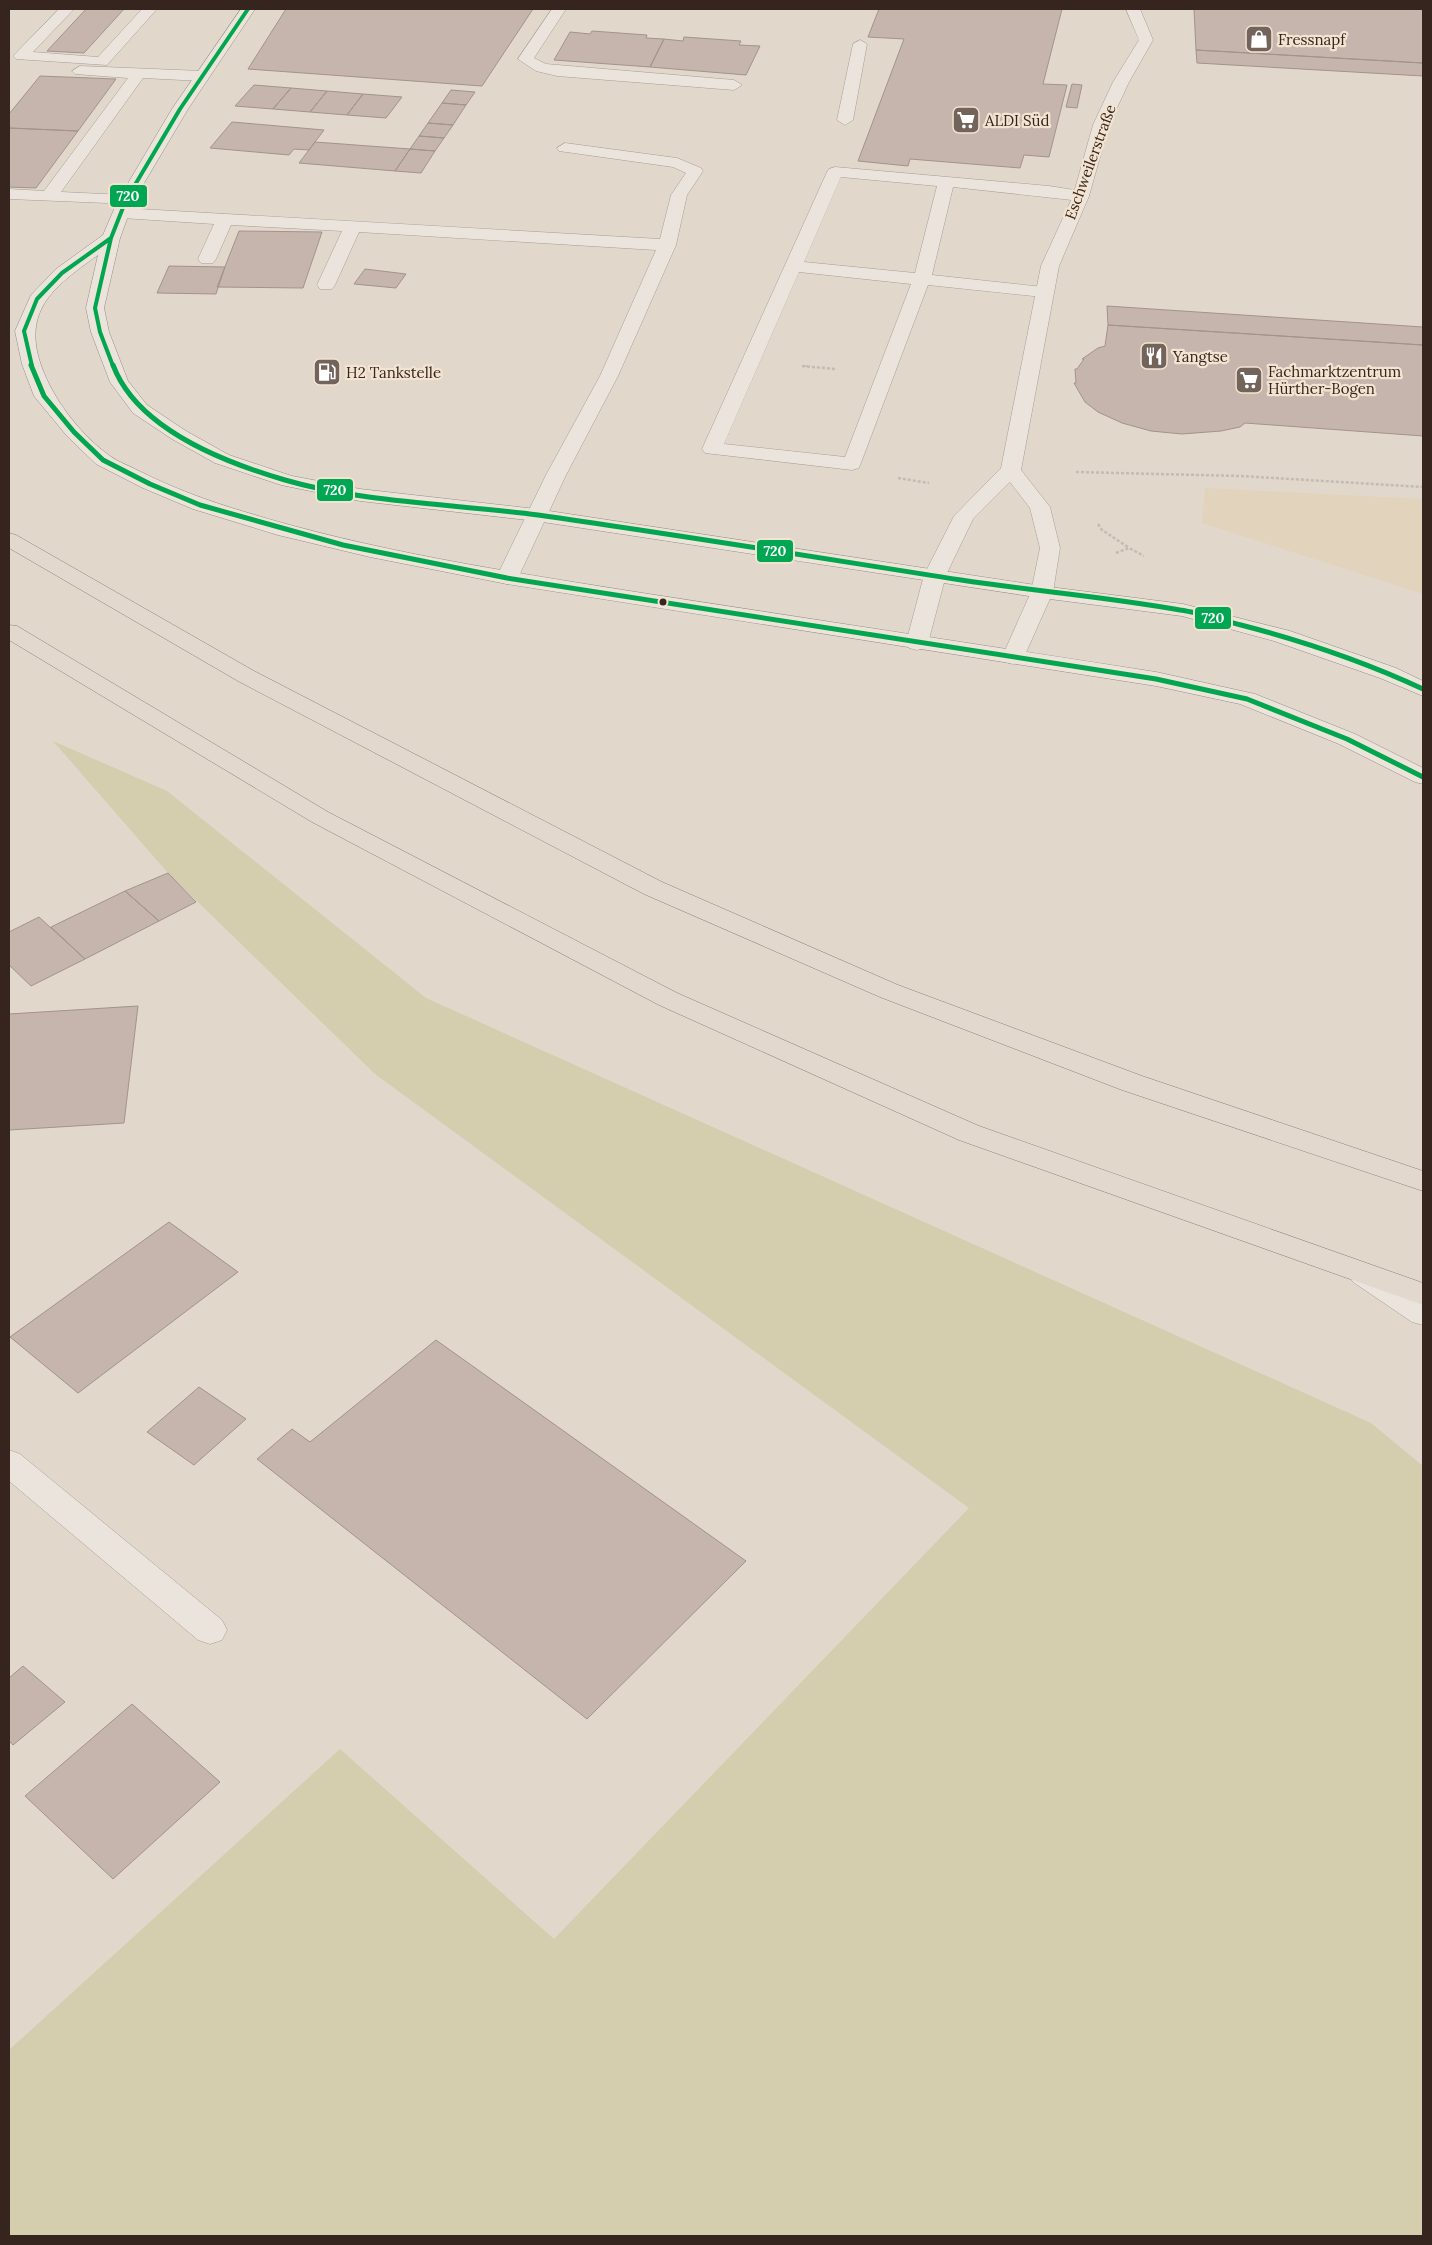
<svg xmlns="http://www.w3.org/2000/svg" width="1432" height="2245" font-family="Lora,serif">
<rect width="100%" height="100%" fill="#e2d7cb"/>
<path fill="#e1d3bc" d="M 1205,488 L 1423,499 L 1423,594 L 1202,523 Z"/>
<path fill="#d4cdae" d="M 53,741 L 167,791 L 426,998 L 1371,1423 L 1423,1466 L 1423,2236 L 9,2236 L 9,2050 L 340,1749 L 554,1939 L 969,1508 L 375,1074 L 168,873 Z"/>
<path fill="#c6b5ac" stroke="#a2938b" d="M 86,9 L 124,9 L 84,53 L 47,51 Z
M 286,9 L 533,9 L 482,86 L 248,69 Z
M 879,9 L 1062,9 L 1043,84 L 1067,85 L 1049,157 L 1024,155 L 1020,168 L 910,159 L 908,166 L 858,161 L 904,39 L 868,37 Z
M 1194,9 L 1423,9 L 1423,63 L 1196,50 Z
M 592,31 L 647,35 L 646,38 L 664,39 L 650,67 L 554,60 L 570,32 L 590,34 Z
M 684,37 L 741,41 L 739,45 L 760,46 L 746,75 L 650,67 L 664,39 L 683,41 Z
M 1196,50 L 1423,63 L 1423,76 L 1197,63 Z
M 40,76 L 116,79 L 78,131 L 9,128 L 9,114 Z
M 1072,84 L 1082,85 L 1077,108 L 1066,107 Z
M 254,85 L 291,88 L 273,109 L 235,106 Z
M 291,88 L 327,91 L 310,112 L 273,109 Z
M 451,90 L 475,92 L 466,105 L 442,103 Z
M 327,91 L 363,94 L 347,115 L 310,112 Z
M 363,94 L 402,97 L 386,118 L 347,115 Z
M 442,103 L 466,105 L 453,125 L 428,123 Z
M 232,122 L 324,130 L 309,150 L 294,149 L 289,155 L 210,148 Z
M 428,123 L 453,125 L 444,138 L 419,136 Z
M 9,128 L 78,131 L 36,188 L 9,187 Z
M 419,136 L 444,138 L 435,151 L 410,149 Z
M 315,142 L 410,149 L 395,171 L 299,163 Z
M 410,149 L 435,151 L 421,173 L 395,171 Z
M 239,231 L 322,232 L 303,288 L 217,287 Z
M 169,266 L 225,267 L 216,294 L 157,293 Z
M 365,269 L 406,274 L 396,288 L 354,284 Z
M 1107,306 L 1423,327 L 1423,345 L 1108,325 Z
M 1108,325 L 1423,345 L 1423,436 L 1245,423 L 1240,427 L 1221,431 L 1182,434 L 1151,431 L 1122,423 L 1098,412 L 1085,402 L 1074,383 L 1076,383 L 1075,369 L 1077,369 L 1084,359 L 1082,359 L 1098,348 L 1105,346 Z
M 168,873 L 196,902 L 159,921 L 125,891 Z
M 125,891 L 159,921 L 85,959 L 51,927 Z
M 39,917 L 85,959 L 31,986 L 9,965 L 9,932 Z
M 138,1006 L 124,1123 L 9,1130 L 9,1014 Z
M 169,1222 L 238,1272 L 78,1393 L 10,1337 Z
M 436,1340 L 746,1561 L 587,1719 L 257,1459 L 292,1429 L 310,1442 Z
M 199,1387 L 246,1419 L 194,1465 L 147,1432 Z
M 23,1666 L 65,1702 L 13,1745 L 9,1741 L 9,1678 Z
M 132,1704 L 220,1782 L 113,1879 L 25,1796 Z"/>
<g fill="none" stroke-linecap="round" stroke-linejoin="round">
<g stroke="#a79d95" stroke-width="1">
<path id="service" d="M 59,9 L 74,9 L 33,52 L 98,57 L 142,9 L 157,9 L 107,65 L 16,59 L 13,56 L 16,53 Z
M 552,9 L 566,9 L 534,58 L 546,64 L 734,80 L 742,85 L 734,90 L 557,76 L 536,71 L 518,59 Z
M 860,40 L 867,44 L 853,120 L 845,125 L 837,120 L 853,44 Z
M 80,66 L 202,71 L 210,76 L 202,81 L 143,78 L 61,192 L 126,195 L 132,196 L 134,200 L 132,204 L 9,199 L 9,189 L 44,191 L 128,78 L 75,74 L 72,71 Z
M 565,143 L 677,158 L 701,168 L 703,171 L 687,195 L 676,245 L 618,376 L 566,475 L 518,578 L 514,582 L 507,584 L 500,582 L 496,578 L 546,475 L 600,376 L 656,250 L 359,232 L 335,285 L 332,289 L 320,289 L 317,285 L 342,231 L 231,225 L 216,259 L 213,263 L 201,263 L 198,259 L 214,224 L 122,218 L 116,217 L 114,213 L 116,209 L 122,208 L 660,239 L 671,195 L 686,173 L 673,167 L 559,151 L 557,148 Z
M 835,167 L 1049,186 L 1087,192 L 1089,196 L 1087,200 L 1081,201 L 953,187 L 932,275 L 1043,287 L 1049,288 L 1052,292 L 1049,296 L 1043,297 L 928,285 L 859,468 L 852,470 L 705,453 L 702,449 L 827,172 L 829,169 ZM 841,177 L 937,186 L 915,273 L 804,262 ZM 799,272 L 911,284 L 845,457 L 724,444 Z"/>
</g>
<g stroke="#a79d95" stroke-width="1">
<path id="minor" d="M 1126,9 L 1140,9 L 1153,40 L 1129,82 L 1109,125 L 1089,196 L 1059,266 L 1021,470 L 1050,507 L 1060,548 L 1053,592 L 1024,657 L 1021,662 L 1013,664 L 1005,662 L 1002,657 L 1031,592 L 1040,548 L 1030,508 L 1010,482 L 973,519 L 946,575 L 928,643 L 925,648 L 917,650 L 909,648 L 906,643 L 924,575 L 954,516 L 1001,468 L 1041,266 L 1073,196 L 1093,125 L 1113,82 L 1139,40 Z
M 9,1450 L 20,1454 L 222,1620 L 227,1630 L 222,1640 L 210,1644 L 198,1640 L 9,1481 Z"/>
</g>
<g stroke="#a79d95" stroke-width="1">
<path id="tertiary" d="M 1363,1263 L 1373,1266 L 1423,1299 L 1423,1325 L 1412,1322 L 1353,1282 L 1348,1274 L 1353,1266 Z"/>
</g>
<g stroke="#978c84" stroke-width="1">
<path id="secondary" d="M 241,9 L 255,9 L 188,109 L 134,200 L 120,238 L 104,308 L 109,332 L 128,381 L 147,405 L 186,431 L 229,455 L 292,476 L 360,489 L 536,509 L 1042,586 L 1183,604 L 1290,631 L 1396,668 L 1423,681 L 1423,696 L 1380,678 L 1274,641 L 1182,616 L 1042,598 L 536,521 L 360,501 L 281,485 L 215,463 L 172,439 L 133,413 L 110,382 L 91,332 L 86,308 L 98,255 C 52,288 19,312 44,373 C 57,404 82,436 110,456 C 118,462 130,466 139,471 C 173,488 208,501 245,512 C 372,551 504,571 636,592 C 809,619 983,645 1156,672 L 1255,694 L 1355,734 L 1423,768 L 1423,784 L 1415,782 L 1339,744 L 1240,704 L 1156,686 L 507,584 L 370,557 L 278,535 L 193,509 L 143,488 L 96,464 L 67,436 L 34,396 L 22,364 L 15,331 L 31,295 L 56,269 L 103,235 L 118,200 L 172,109 Z"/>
</g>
<g stroke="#8c827b" stroke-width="1">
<path id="primary" d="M 9,533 L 16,535 L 254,671 L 662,882 L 898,985 L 1142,1076 L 1423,1171 L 1423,1191 L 1122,1090 L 880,997 L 644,894 L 238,681 L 9,548 Z
M 9,625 L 17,626 L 328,812 L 677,993 L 979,1126 L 1423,1283 L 1423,1305 L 959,1140 L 659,1005 L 312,822 L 9,640 Z"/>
</g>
<path stroke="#c3bbb4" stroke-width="2" stroke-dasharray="2.5 1" stroke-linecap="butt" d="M 802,366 L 807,366"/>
<path stroke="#c3bbb4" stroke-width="2.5" stroke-dasharray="3 2" stroke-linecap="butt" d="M 802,366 L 835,369
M 1076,472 L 1241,476 L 1423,487
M 898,478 L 929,483
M 1098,524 L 1102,530 L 1128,547
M 1116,553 L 1129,548 L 1144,556"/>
<use href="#service" fill="#eae4dd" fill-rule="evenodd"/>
<use href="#minor" fill="#eae4dd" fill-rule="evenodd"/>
<use href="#tertiary" fill="#eae4dd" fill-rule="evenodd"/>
<use href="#secondary" fill="#eae4dd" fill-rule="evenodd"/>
<use href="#primary" fill="#e2d8ce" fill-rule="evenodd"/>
<g stroke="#f3e3d1" stroke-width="6">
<path id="bus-1-far1" d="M 24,331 L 32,366
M 24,331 L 37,299 L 62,273 L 111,238
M 113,366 L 100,332 L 95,308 L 111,238 L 126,200 L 180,109 L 248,9"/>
</g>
<g stroke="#f3e3d1" stroke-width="8">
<path id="bus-1" d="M 31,365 L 44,396 L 74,432 L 103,460 L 150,484 L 200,505 L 343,545 L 507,578 L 1156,679 L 1247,699 L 1347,739 L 1423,777
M 113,365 C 137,429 223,462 285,480 C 363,503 456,504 538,515 C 679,535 820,558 961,580 C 1034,591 1108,597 1180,610 C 1201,613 1221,620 1241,625 C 1303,641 1365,662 1423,689"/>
</g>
<use href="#bus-1-far1" stroke="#00a651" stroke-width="4"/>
<use href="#bus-1" stroke="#00a651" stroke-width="5"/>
</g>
<defs>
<g id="shop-square" transform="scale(1.4375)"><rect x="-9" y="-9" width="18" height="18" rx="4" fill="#72635b" stroke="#f3e3d1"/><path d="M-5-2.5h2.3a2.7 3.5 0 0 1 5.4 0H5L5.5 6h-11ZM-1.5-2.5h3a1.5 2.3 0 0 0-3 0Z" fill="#fff"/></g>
<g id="supermarket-square" transform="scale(1.4375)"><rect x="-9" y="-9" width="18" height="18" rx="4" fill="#72635b" stroke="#f3e3d1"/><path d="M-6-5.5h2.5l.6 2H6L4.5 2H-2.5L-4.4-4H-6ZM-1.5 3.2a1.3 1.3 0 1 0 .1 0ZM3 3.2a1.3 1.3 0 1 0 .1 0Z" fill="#fff"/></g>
<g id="restaurant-square" transform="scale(1.4375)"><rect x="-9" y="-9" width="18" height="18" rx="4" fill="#72635b" stroke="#f3e3d1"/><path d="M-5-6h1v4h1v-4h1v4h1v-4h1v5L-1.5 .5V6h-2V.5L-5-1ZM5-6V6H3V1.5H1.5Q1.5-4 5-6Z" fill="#fff"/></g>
<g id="fuel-square" transform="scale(1.4375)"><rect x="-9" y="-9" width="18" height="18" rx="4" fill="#72635b" stroke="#f3e3d1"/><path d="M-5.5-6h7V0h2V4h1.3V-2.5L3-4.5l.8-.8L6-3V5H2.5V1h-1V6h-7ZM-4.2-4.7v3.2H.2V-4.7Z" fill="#fff"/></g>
</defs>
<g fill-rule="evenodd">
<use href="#shop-square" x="1259" y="39"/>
<use href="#supermarket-square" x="966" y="120"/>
<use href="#restaurant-square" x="1154" y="356"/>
<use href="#fuel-square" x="327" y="372"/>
<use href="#supermarket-square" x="1249" y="380"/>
</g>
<circle fill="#35251e" stroke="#f3e3d1" stroke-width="2" cx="663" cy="602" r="4.5"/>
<g text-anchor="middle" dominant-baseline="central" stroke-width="4.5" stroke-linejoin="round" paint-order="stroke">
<g font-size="15" fill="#35251e" stroke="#f3e3d1" text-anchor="start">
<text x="1278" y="39">Fressnapf</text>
<text x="985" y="120">ALDI Süd</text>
<text x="1173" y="356">Yangtse</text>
<text x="1268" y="371">Fachmarktzentrum<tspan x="1268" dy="17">Hürther-Bogen</tspan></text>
<text x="346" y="372">H2 Tankstelle</text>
</g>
<g font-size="15" fill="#35251e" stroke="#f3e3d1">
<text transform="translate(1090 162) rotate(-70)">Eschweilerstraße</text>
</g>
</g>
<g stroke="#f3e3d1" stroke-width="2">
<rect x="109" y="184" width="39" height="24" rx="5" fill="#00a651"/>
<rect x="316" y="478" width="38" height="24" rx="5" fill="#00a651"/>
<rect x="756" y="539" width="38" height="24" rx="5" fill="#00a651"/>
<rect x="1194" y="606" width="38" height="24" rx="5" fill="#00a651"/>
</g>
<g font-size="14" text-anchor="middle" font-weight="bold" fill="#fff">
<text x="128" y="201">720</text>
<text x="335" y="495">720</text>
<text x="775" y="556">720</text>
<text x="1213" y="623">720</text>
</g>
<rect width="1432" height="2245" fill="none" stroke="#35251e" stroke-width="20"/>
</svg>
